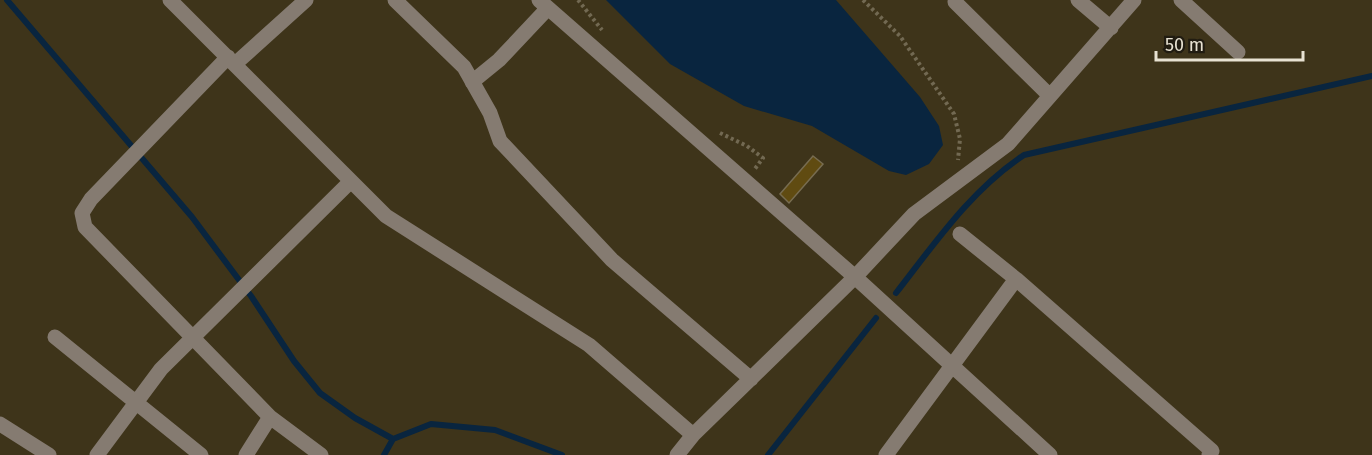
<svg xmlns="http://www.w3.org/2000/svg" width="1372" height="455" font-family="'Fira Sans',sans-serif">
<rect width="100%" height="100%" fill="#3e341a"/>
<path fill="#09253f" d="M 606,0 L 836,0 L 920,97 L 939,126 L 943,145 L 929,164 L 906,175 L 889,171 L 812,126 L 744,106 L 670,64 Z"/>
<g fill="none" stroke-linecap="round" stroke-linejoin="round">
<path stroke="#09253f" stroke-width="6" d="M 7,0 L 192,217 L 251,296 L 294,361 L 320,393 L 355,418 L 393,439
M 896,293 C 935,243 971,190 1024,155 L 1372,76
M 384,455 L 393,439 L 431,424 L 495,430 L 562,455
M 768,455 L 876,318"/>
</g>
<path fill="#604b11" stroke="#776c50" stroke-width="1.5" d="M 813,156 L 823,164 L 789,203 L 780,194 Z"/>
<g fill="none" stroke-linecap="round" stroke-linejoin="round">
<path stroke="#726952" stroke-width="4" stroke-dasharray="3 3" stroke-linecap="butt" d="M 578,0 L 602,30
M 863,0 L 900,36 L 954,114 L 960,139 L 958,160
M 720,133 L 747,146 L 763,158 L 754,170"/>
<path stroke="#857b71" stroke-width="15" d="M 170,0 L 386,216 L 589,345 L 693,435
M 395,0 L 464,67 L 490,113 L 500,141 L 612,260 L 751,379
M 539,0 L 855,277 L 1050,455
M 1078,0 L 1111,28
M 1181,0 L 1238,52
M 955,2 L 1050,96
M 228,57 L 91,199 L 82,213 L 85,227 L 270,417 L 321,455
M 235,64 L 306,0
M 472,82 L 499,60 L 548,8
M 960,234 L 1016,279 L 1212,451 L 1209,455
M 55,337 L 201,455
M 0,424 L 49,455
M 97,455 L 161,369 L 351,181
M 246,455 L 270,417
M 677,455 L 693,435 L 855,277 L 914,214 L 1008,144 L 1134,0
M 886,455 L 1016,279"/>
</g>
<path d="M1156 51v9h147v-9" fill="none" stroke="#e8e2d2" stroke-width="3"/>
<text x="1165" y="51" font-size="18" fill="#e8e2d2" stroke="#211c11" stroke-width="4.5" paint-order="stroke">50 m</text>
</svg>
